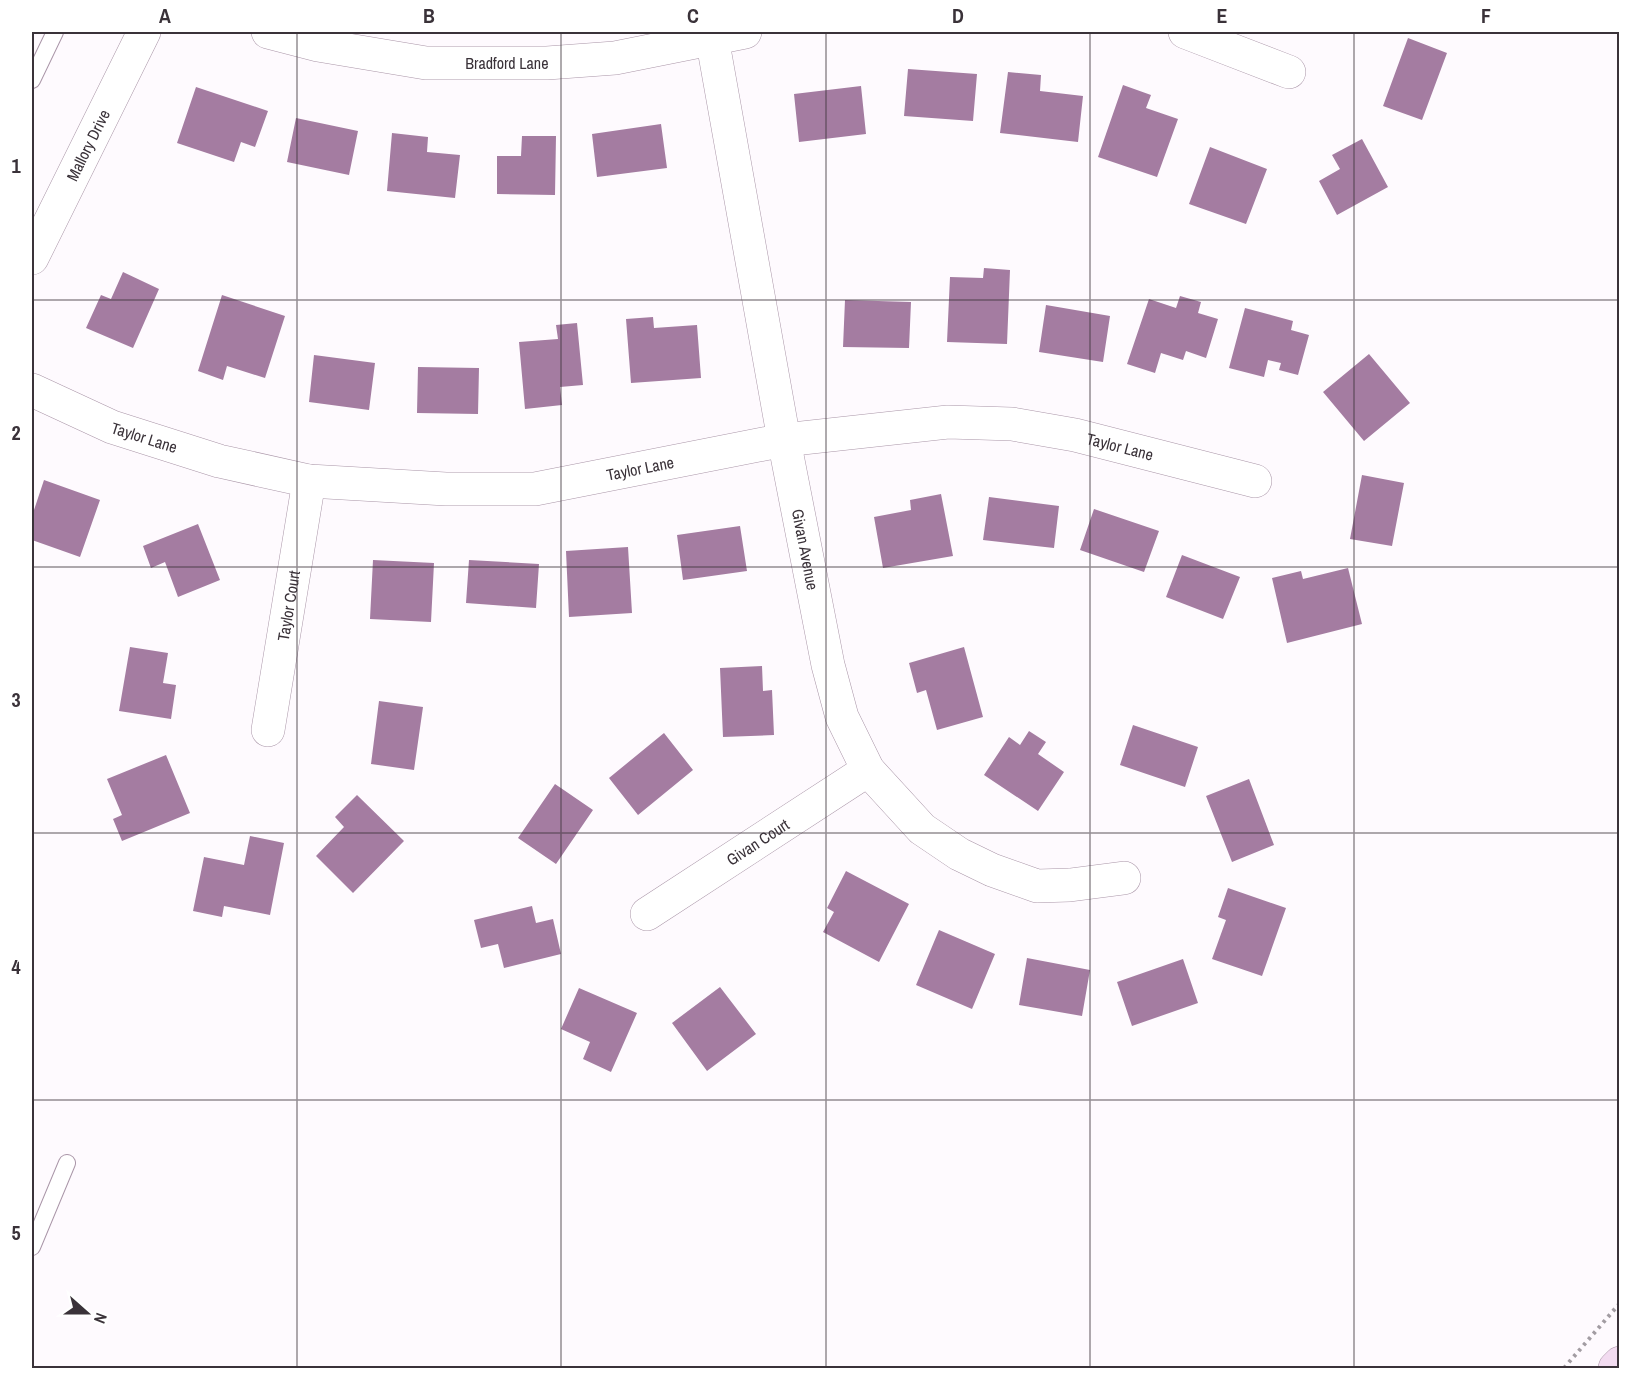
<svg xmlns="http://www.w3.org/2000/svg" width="1651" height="1400" font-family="'Archivo Narrow',sans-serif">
<rect width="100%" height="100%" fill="#fefafe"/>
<path fill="#a47ca1" d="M 1408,38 L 1447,53 L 1422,120 L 1383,106 Z
M 908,69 L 977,74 L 973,121 L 904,116 Z
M 1008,72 L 1041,75 L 1040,91 L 1083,96 L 1078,142 L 1000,133 Z
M 1123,85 L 1151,95 L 1146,108 L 1178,119 L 1157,177 L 1098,157 Z
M 861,86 L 866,134 L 799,142 L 794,94 Z
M 196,87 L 268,111 L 255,147 L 241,142 L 234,162 L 177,143 Z
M 296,118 L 358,131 L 349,175 L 287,162 Z
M 661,124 L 667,168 L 597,177 L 592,134 Z
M 392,133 L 428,137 L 427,152 L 460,155 L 455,198 L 387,191 Z
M 522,136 L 556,136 L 555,195 L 497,194 L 497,156 L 521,156 Z
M 1362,139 L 1388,187 L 1337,215 L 1319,181 L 1340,169 L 1332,155 Z
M 1210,147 L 1267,169 L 1246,224 L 1189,204 Z
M 984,268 L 1010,270 L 1007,344 L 947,342 L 950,277 L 983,278 Z
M 123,272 L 159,289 L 133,348 L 86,328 L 101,295 L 111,299 Z
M 222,295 L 285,316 L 265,378 L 227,366 L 223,380 L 198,371 Z
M 1180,296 L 1201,302 L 1198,313 L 1218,319 L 1206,358 L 1186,351 L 1183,360 L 1161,353 L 1155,373 L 1127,364 L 1149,299 L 1176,308 Z
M 845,300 L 911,302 L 909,348 L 843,347 Z
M 1046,305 L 1110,316 L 1103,362 L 1039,352 Z
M 1245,308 L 1293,321 L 1291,330 L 1309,335 L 1298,375 L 1279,370 L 1281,363 L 1268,360 L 1264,377 L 1229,368 Z
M 653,317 L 654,328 L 697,325 L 701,378 L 631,383 L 626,319 Z
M 577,323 L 583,385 L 560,387 L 562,405 L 525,409 L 519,342 L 558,339 L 556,325 Z
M 1369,354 L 1410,403 L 1364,441 L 1323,392 Z
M 314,355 L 375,363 L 369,410 L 309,402 Z
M 418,367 L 479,368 L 478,414 L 417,413 Z
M 1362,475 L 1404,483 L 1392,546 L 1350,539 Z
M 44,480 L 100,500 L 80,557 L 32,540 L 32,516 Z
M 941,494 L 953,556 L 883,568 L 874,517 L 911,510 L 910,500 Z
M 989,497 L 1059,506 L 1054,548 L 983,540 Z
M 1094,509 L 1159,531 L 1144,572 L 1080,550 Z
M 198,524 L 220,580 L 178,597 L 165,562 L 151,568 L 143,546 Z
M 740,526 L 747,571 L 683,580 L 677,535 Z
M 628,547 L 632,613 L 569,617 L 566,551 Z
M 1182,555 L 1240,577 L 1223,619 L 1166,597 Z
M 373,560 L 434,563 L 431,622 L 370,619 Z
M 469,560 L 539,564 L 536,608 L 466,603 Z
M 1348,568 L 1362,624 L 1287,643 L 1272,578 L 1301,571 L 1303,579 Z
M 130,647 L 168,653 L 163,683 L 176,685 L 171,719 L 119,711 Z
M 964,647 L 983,717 L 937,730 L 926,690 L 917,693 L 909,663 Z
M 762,666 L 763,691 L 772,690 L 774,735 L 723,737 L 720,668 Z
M 379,701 L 423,707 L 414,770 L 371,764 Z
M 1133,725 L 1198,747 L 1185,787 L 1120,765 Z
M 1029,731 L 1046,742 L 1038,754 L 1064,772 L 1038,811 L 984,775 L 1009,737 L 1020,745 Z
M 664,733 L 693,770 L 638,815 L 609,778 Z
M 166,755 L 190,813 L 122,841 L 113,819 L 122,815 L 107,779 Z
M 1249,779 L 1274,845 L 1232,862 L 1206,796 Z
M 555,784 L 593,810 L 556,864 L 518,838 Z
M 357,795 L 404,841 L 353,893 L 316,856 L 344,827 L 335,817 Z
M 250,836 L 284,843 L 270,915 L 224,906 L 222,917 L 193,911 L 204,857 L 244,865 Z
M 846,871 L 909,904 L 879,962 L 823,932 L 834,912 L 827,908 Z
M 1228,888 L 1286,908 L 1262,976 L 1212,959 L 1226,920 L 1218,917 Z
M 532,906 L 536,923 L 553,919 L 561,954 L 504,968 L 498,944 L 481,948 L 474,920 Z
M 939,930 L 995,954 L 972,1009 L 916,985 Z
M 1027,958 L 1090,970 L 1082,1016 L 1019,1005 Z
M 1183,959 L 1198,1003 L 1132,1026 L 1117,982 Z
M 720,987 L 756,1034 L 707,1071 L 672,1023 Z
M 579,988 L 637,1013 L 611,1072 L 583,1059 L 590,1042 L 561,1029 Z"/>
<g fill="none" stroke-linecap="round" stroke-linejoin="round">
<g stroke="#aa96a8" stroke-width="18">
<path id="lane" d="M 32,80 L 55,32
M 32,1247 L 67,1163"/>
</g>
<g stroke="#aa96a8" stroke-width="34">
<g id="street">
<path id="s1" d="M 268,32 L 318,45 L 426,63 L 547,63 L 615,58 L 745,32"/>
<path id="s2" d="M 711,32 L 784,440 L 828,665 L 842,717 L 868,770 L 922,829 L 959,854 L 992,870 L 1037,886 L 1070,885 L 1124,878"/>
<path d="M 1185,32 L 1289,72"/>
<path id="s3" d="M 32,258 L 144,32"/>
<path id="s4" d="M 32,390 L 112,427 L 219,461 L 309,481 L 446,489 L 535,489 L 784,440 L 948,422 L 1012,424 L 1075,435 L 1255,481"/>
<path id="s5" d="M 268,730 L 309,481"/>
<path id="s6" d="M 647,914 L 868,770"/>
</g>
</g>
<g stroke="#aa96a8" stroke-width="34">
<path id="secondary" d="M 1615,1368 L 1620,1363"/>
</g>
<path stroke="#a29ca2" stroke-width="4" stroke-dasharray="3 4.5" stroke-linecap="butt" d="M 1564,1368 L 1620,1303"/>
<use href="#lane" stroke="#fff" stroke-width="16"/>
<use href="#street" stroke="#fff" stroke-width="33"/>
<use href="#secondary" stroke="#f2dbf0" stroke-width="33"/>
</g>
<path fill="none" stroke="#3a3239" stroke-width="1.5" stroke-opacity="0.55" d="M 297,32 L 297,1368M 561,32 L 561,1368M 826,32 L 826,1368M 1090,32 L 1090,1368M 1354,32 L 1354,1368M 32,300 L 1620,300M 32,567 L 1620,567M 32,833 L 1620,833M 32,1100 L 1620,1100"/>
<g text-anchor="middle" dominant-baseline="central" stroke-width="4.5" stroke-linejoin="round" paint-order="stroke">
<g font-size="16" fill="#3a3239" stroke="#fff">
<text stroke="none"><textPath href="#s1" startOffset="242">Bradford Lane</textPath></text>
<text stroke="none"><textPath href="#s3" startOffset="126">Mallory Drive</textPath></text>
<text stroke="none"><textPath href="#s4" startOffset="122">Taylor Lane</textPath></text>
<text stroke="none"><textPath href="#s4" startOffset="1112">Taylor Lane</textPath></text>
<text stroke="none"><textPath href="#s4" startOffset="626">Taylor Lane</textPath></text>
<text stroke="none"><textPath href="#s2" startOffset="526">Givan Avenue</textPath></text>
<text stroke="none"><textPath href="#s5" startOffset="126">Taylor Court</textPath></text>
<text stroke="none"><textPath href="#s6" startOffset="132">Givan Court</textPath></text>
</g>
</g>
<rect width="1651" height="1400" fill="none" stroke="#ffffff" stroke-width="66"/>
<g transform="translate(87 1313) rotate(111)" stroke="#ffffff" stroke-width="4.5" paint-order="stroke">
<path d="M0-4.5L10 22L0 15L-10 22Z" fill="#3a3239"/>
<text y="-9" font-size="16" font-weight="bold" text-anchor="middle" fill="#3a3239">N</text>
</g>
<rect x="33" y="33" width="1585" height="1334" fill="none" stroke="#3a3239" stroke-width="2"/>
<g font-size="20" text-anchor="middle" font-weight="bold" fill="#3a3239">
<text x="165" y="23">A</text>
<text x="429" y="23">B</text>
<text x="693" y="23">C</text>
<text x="958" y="23">D</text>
<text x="1222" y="23">E</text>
<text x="1486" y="23">F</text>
<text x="16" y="173">1</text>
<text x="16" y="440">2</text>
<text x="16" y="707">3</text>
<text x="16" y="974">4</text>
<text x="16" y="1240">5</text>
</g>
</svg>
